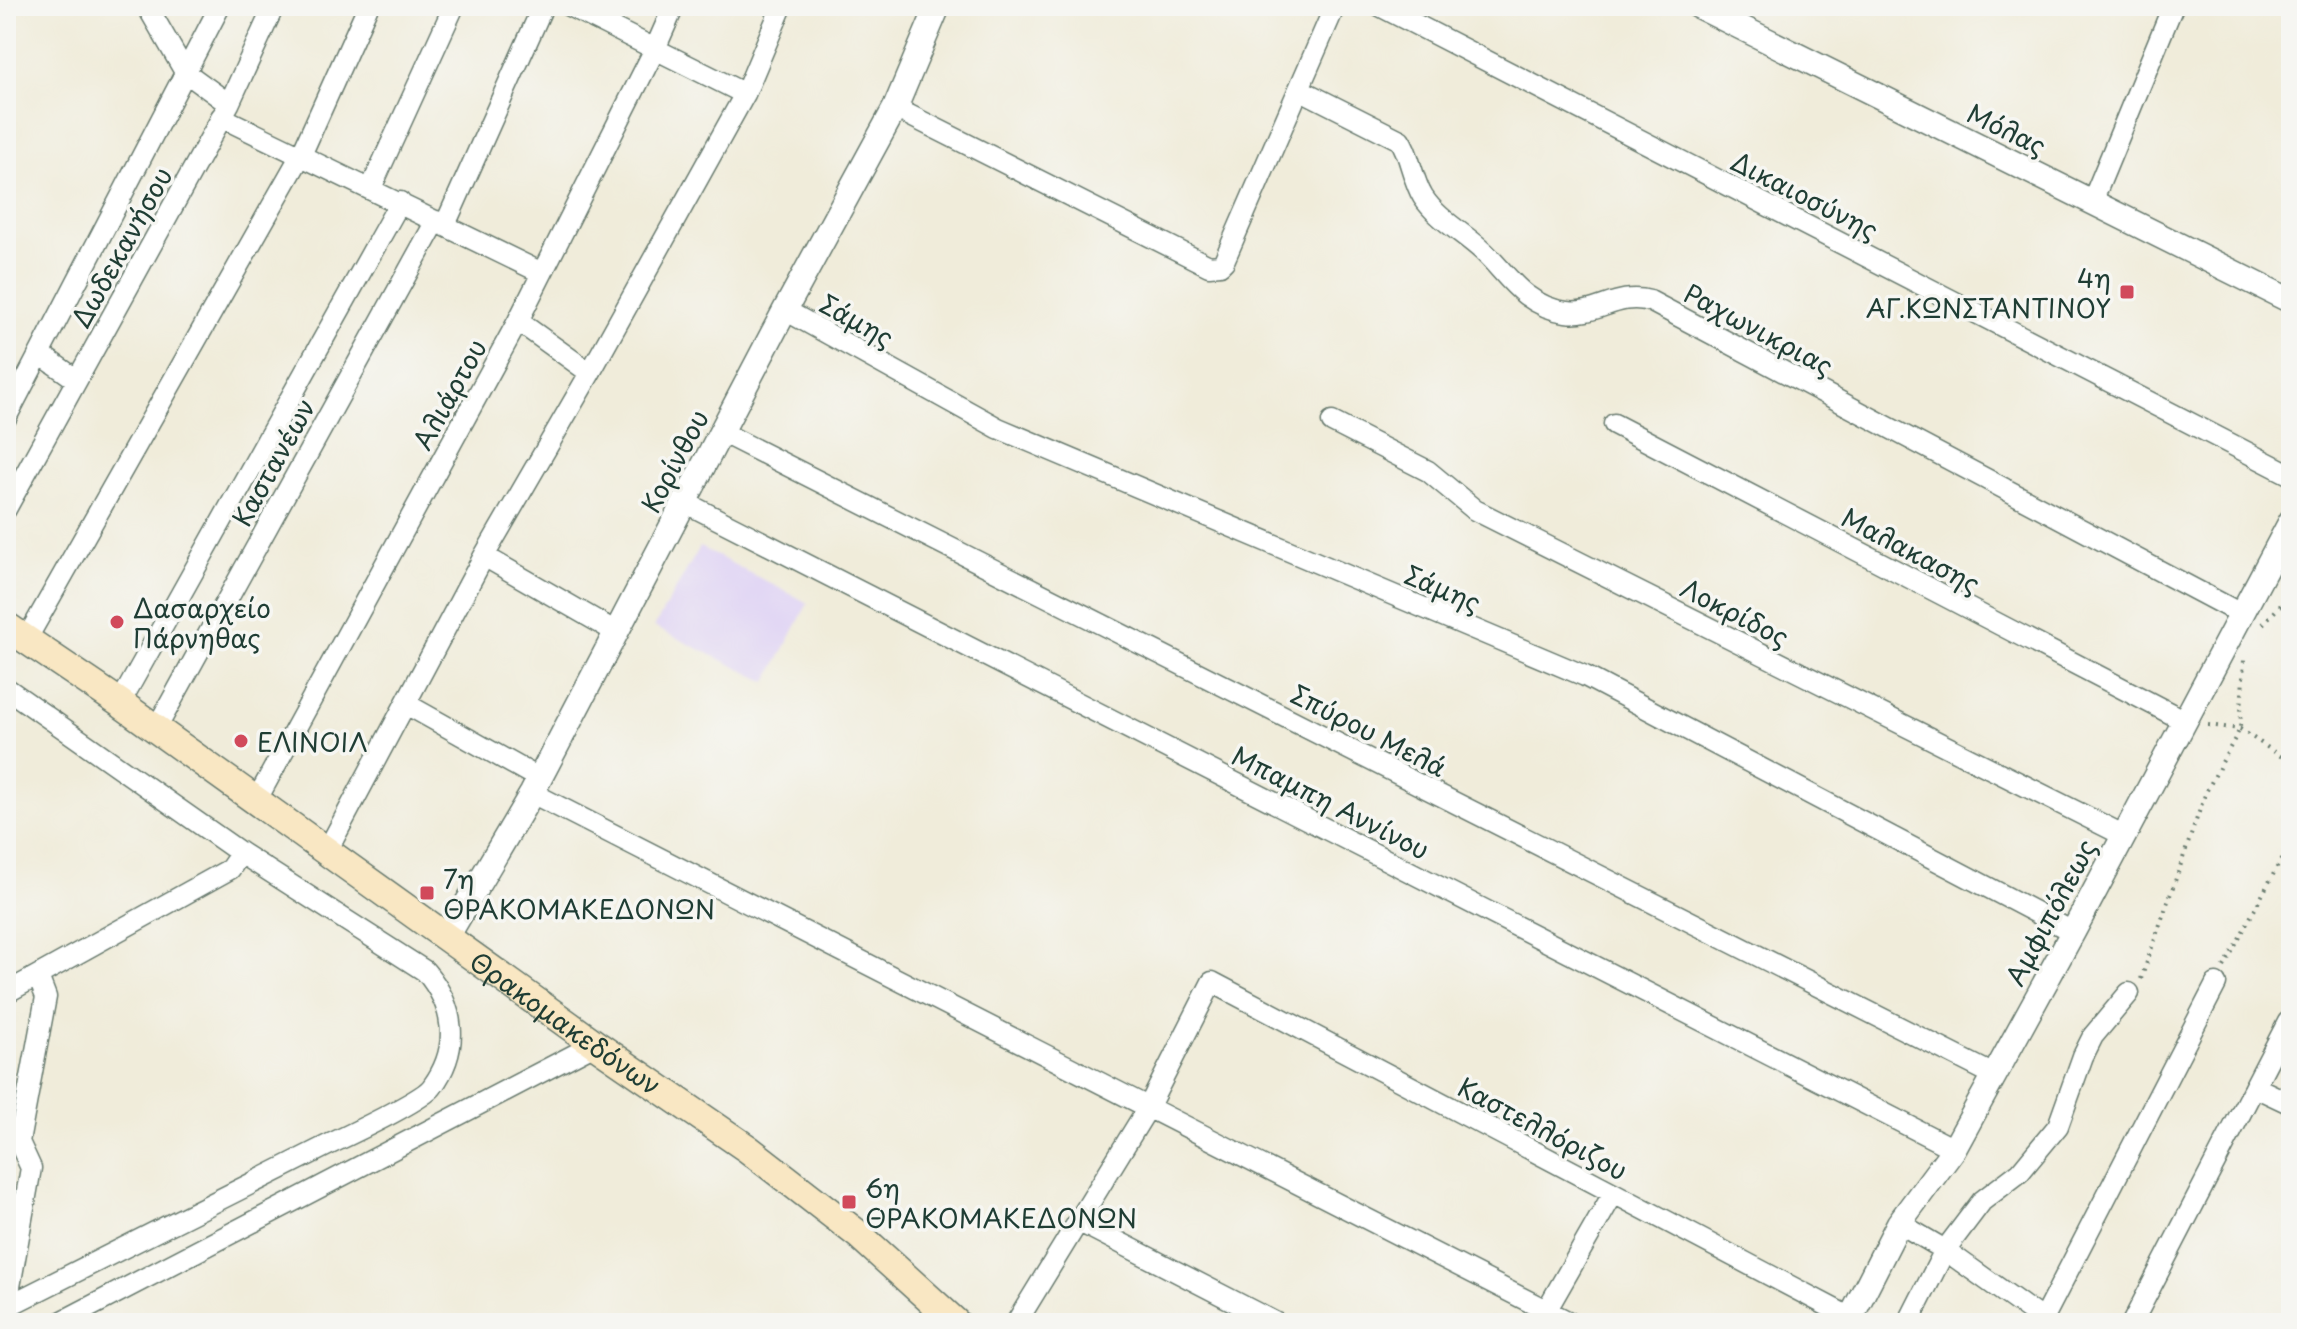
<svg xmlns="http://www.w3.org/2000/svg" width="2297" height="1329" font-family="'Playpen Sans',sans-serif">
<rect width="100%" height="100%" fill="#f6f6f2"/>
<filter id="ink" filterUnits="userSpaceOnUse"><feTurbulence type="fractalNoise" baseFrequency=".0125" numOctaves="2"/><feDisplacementMap in="SourceGraphic" scale="16" xChannelSelector="R" yChannelSelector="G"/><feConvolveMatrix kernelMatrix="1 2 1 2 8 2 1 2 1" color-interpolation-filters="sRGB"/></filter>
<filter id="wash" filterUnits="userSpaceOnUse"><feTurbulence type="fractalNoise" baseFrequency=".006" numOctaves="4" result="noise"/><feDisplacementMap in="SourceGraphic" scale="32" xChannelSelector="R" yChannelSelector="G"/><feGaussianBlur stdDeviation="1.8" result="paint"/><feColorMatrix in="noise" values="0 0 0 0 0 0 0 0 0 0 0 0 0 0 0 0 0 1.4 0 .05"/><feComposite in="paint" operator="in"/></filter>
<g filter="url(#wash)">
<rect width="100%" height="100%" fill="#f0ecda"/>
<path fill="#e0d4f4" d="M 700,547 L 808,603 L 767,682 L 654,627 Z"/>
</g>
<g filter="url(#ink)">
<g fill="none" stroke-linecap="round" stroke-linejoin="round">
<g stroke="#687a6e" stroke-width="23">
<path id="minor" d="M 147,6 L 185,72 L 229,104
M 569,6 L 745,94
M 1380,6 L 2291,475
M 1299,89 L 1400,140 C 1410,154 1412,179 1423,197 C 1438,220 1464,233 1483,251 C 1498,265 1510,283 1526,295 C 1538,304 1551,310 1566,312 C 1598,316 1616,292 1650,301 L 2241,614
M 895,108 L 1209,266 L 1220,265 L 1224,261 L 1335,6
M 221,117 L 542,273
M 371,188 L 454,6
M 2092,202 L 2173,6
M 445,225 L 543,6
M 785,310 L 998,428 L 1585,676 L 2073,932
M 518,321 L 590,373
M 40,354 L 77,380
M 6,418 L 220,6
M 1332,422 L 1428,471 L 1475,510 L 2123,835
M 1614,424 L 2185,721
M 721,432 L 1994,1075
M 684,502 L 1954,1149
M 6,509 L 229,104 L 274,6
M 484,556 L 616,632
M 26,640 L 301,155 L 368,6
M 6,688 L 241,853 L 425,971 C 455,1006 461,1048 432,1087 C 422,1101 346,1136 326,1146 C 220,1200 113,1253 6,1307
M 120,703 L 400,202
M 406,704 L 540,779
M 156,729 L 436,221
M 532,793 L 1571,1323
M 256,801 L 518,321 L 655,49 L 674,6
M 327,851 L 484,556 L 590,373 L 745,94 L 782,6
M 6,993 L 230,869 L 241,853
M 2255,1087 L 2291,1104
M 1078,1221 L 1276,1323
M 1899,1223 L 1945,1250 L 2047,1323
M 10,1305 L 8,1298 L 31,1168 L 19,1142 L 46,997 L 38,976
M 1546,1311 L 1613,1194
M 59,1323 L 595,1044
M 1016,1323 L 1149,1106 L 1212,982 L 1851,1318
M 1908,1323 L 1945,1250 L 1982,1201 L 2020,1172 L 2058,1126 L 2083,1056 L 2093,1036 L 2129,993
M 2041,1323 L 2216,984
M 2132,1323 L 2288,1022"/>
</g>
<g stroke="#687a6e" stroke-width="27">
<path id="tertiary" d="M 1698,6 L 2291,301
M 447,937 L 532,793 L 785,310 L 895,108 L 938,6
M 1848,1323 L 1899,1223 L 1954,1149 L 2073,932 L 2291,521"/>
</g>
<g stroke="#687a6e" stroke-width="31">
<g id="secondary">
<path id="s1" d="M 6,626 L 120,703 L 595,1044 L 748,1149 L 859,1235 L 956,1323"/>
</g>
</g>
<path stroke="#687a6e" stroke-width="4" stroke-dasharray="2 6" stroke-linecap="butt" d="M 2263,624 L 2291,594
M 2208,725 L 2240,729 L 2291,763
M 2224,967 L 2291,841
M 2141,979 L 2206,792 L 2240,729 L 2244,660"/>
<use href="#minor" stroke="#fff" stroke-width="20"/>
<use href="#tertiary" stroke="#fff" stroke-width="24"/>
<use href="#secondary" stroke="#f9e7c3" stroke-width="28"/>
</g>
</g>
<g fill="#d1495b" stroke="#f6f6f2" stroke-width="3">
<rect x="2119" y="284" width="16" height="16" rx="4"/>
<circle cx="117" cy="622" r="8"/>
<circle cx="241" cy="741" r="8"/>
<rect x="419" y="885" width="16" height="16" rx="4"/>
<rect x="841" y="1194" width="16" height="16" rx="4"/>
</g>
<g text-anchor="middle" dominant-baseline="central" stroke-width="7" stroke-linejoin="round" paint-order="stroke">
<g font-size="26" fill="#1f3d34" stroke="#f6f6f2">
<text transform="translate(2007 129) rotate(26)">Μόλας</text>
<text transform="translate(1805 195) rotate(27)">Δικαιοσύνης</text>
<text transform="translate(121 247) rotate(-61)">Δωδεκανήσου</text>
<text transform="translate(857 320) rotate(29)">Σάμης</text>
<text transform="translate(1759 329) rotate(28)">Ραχωνικριας</text>
<text transform="translate(449 394) rotate(-61)">Αλιάρτου</text>
<text transform="translate(674 461) rotate(-62)">Κορίνθου</text>
<text transform="translate(273 462) rotate(-61)">Καστανέων</text>
<text transform="translate(1911 550) rotate(28)">Μαλακασης</text>
<text transform="translate(1443 588) rotate(23)">Σάμης</text>
<text transform="translate(1735 612) rotate(27)">Λοκρίδος</text>
<text transform="translate(1369 730) rotate(27)">Σπύρου Μελά</text>
<text transform="translate(1331 802) rotate(27)">Μπαμπη Αννίνου</text>
<text transform="translate(2050 912) rotate(-62)">Αμφιπόλεως</text>
<text stroke="none"><textPath href="#s1" startOffset="686">Θρακομακεδόνων</textPath></text>
<text transform="translate(1543 1128) rotate(28)">Καστελλόριζου</text>
</g>
<g font-size="26" fill="#1f3d34" stroke="#f6f6f2" text-anchor="start">
<text x="2111" y="277" text-anchor="end">4η<tspan x="2111" dy="30">ΑΓ.ΚΩΝΣΤΑΝΤΙΝΟΥ</tspan></text>
<text x="133" y="607">Δασαρχείο<tspan x="133" dy="30">Πάρνηθας</tspan></text>
<text x="257" y="741">ΕΛΙΝΟΙΛ</text>
<text x="443" y="878">7η<tspan x="443" dy="30">ΘΡΑΚΟΜΑΚΕΔΟΝΩΝ</tspan></text>
<text x="865" y="1187">6η<tspan x="865" dy="30">ΘΡΑΚΟΜΑΚΕΔΟΝΩΝ</tspan></text>
</g>
</g>
<rect width="2297" height="1329" fill="none" stroke="#f6f6f2" stroke-width="32"/>
</svg>
